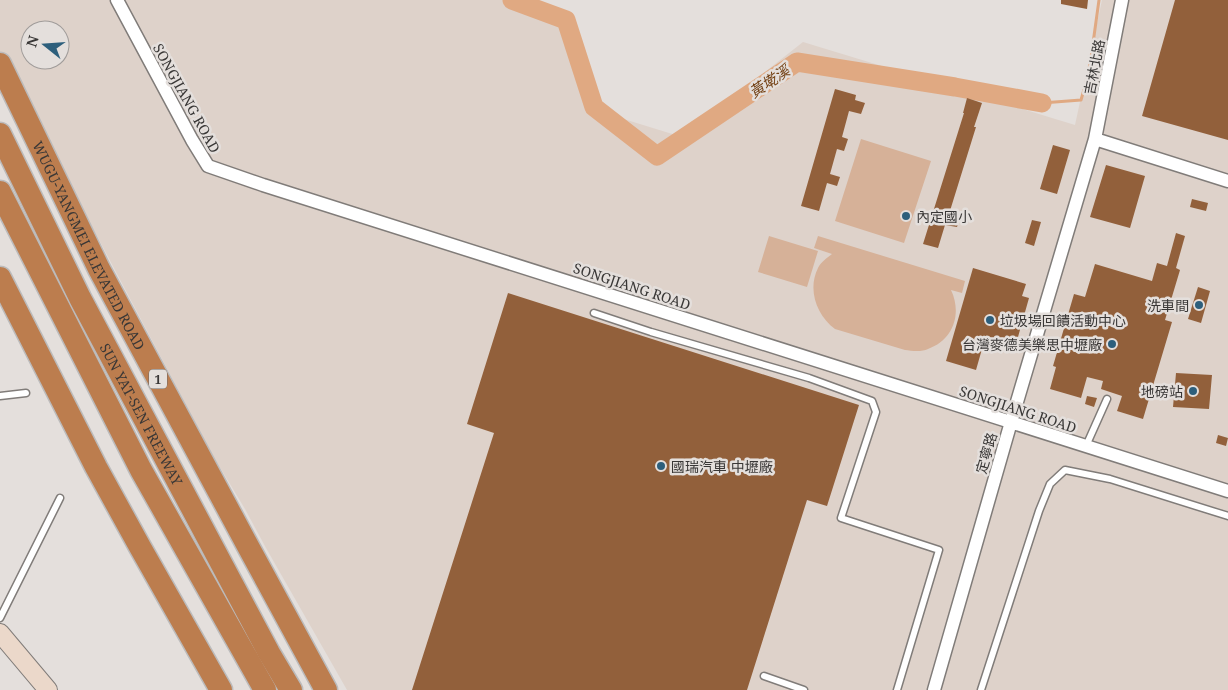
<svg xmlns="http://www.w3.org/2000/svg" width="1228" height="690" font-family="'Noto Serif','Noto Sans TC',serif">
<rect width="100%" height="100%" fill="#e4dfdc"/>
<path fill="#ded2ca" fill-rule="evenodd" d="M 0,0 L 531,0 L 552,8 L 588,108 L 682,137 L 803,42 L 1075,125 L 1102,0 L 1228,0 L 1228,690 L 347,690 L 266,548 L 245,509 L 213,456 L 0,52 ZM 30,30 L 60,30 L 60,60 L 30,60 Z"/>
<path fill="#d6b198" d="M 861,139 L 931,161 L 904,243 L 835,221 Z
M 769,236 L 818,251 L 807,287 L 758,272 Z
M 818,236 L 965,281 L 962,293 L 951,290 C 962,313 954,340 928,349 C 922,352 912,351 905,350 L 835,329 C 817,316 807,290 818,268 C 821,262 827,258 832,254 L 814,248 Z"/>
<g fill="none" stroke-linecap="round" stroke-linejoin="round">
<path stroke="#e0a982" stroke-width="3" d="M 1042,103 L 1081,100 L 1089,72 L 1099,0"/>
<path stroke="#e0a982" stroke-width="19" d="M 512,0 L 566,20 L 594,107 L 657,156 L 797,62 L 955,87 L 1042,103"/>
</g>
<path fill="#92603b" d="M 1061,0 L 1088,0 L 1087,9 L 1061,4 Z
M 1175,0 L 1228,0 L 1228,140 L 1142,116 Z
M 835,89 L 856,95 L 855,100 L 865,103 L 861,114 L 849,111 L 842,137 L 848,139 L 844,151 L 837,149 L 830,174 L 840,177 L 837,186 L 827,183 L 819,211 L 801,206 Z
M 967,98 L 982,103 L 974,127 L 976,127 L 949,214 L 960,217 L 957,227 L 945,225 L 938,248 L 923,244 L 964,113 L 963,113 Z
M 1053,145 L 1070,150 L 1057,194 L 1040,189 Z
M 1106,165 L 1145,176 L 1130,228 L 1090,217 Z
M 1192,199 L 1208,203 L 1206,211 L 1190,207 Z
M 1032,220 L 1041,222 L 1034,246 L 1025,243 Z
M 1176,233 L 1185,236 L 1176,268 L 1180,270 L 1165,320 L 1172,322 L 1143,419 L 1117,411 L 1122,396 L 1101,389 L 1103,381 L 1087,377 L 1081,398 L 1050,389 L 1056,367 L 1053,366 L 1074,294 L 1085,297 L 1095,264 L 1152,281 L 1157,263 L 1167,266 Z
M 973,268 L 1026,284 L 1022,296 L 1029,298 L 1014,351 L 984,342 L 976,370 L 946,361 Z
M 1198,287 L 1210,291 L 1201,323 L 1188,319 Z
M 508,293 L 859,405 L 827,506 L 807,500 L 747,690 L 412,690 L 494,433 L 467,424 Z
M 1176,373 L 1212,375 L 1209,409 L 1173,407 Z
M 1087,396 L 1097,398 L 1094,407 L 1085,404 Z
M 1218,435 L 1228,438 L 1226,446 L 1216,443 Z"/>
<g fill="none" stroke-linecap="round" stroke-linejoin="round">
<g stroke="#807c79" stroke-width="9">
<path id="lane" d="M 594,313 L 651,332 L 809,378 L 872,401 L 876,412 L 841,518 L 939,550 L 897,690
M 0,396 L 26,393
M 1086,446 L 1107,399
M 0,618 L 60,498
M 764,676 L 804,690
M 981,690 L 1039,511 L 1050,484 L 1065,470 L 1110,479 L 1228,516"/>
</g>
<g stroke="#807c79" stroke-width="15">
<path id="street" d="M 117,0 L 192,140 L 208,166 L 263,185 L 1228,491
M 1095,139 L 1228,181
M 934,690 L 1011,422 L 1095,139 L 1122,0"/>
</g>
<g stroke="#807c79" stroke-width="20">
<path id="secondary" d="M 0,633 L 48,690"/>
</g>
<g stroke="#bcbbbb" stroke-width="25">
<g id="highway">
<path id="s1" d="M 0,64 L 99,269 L 250,550 L 326,690"/>
<path id="s2" d="M 0,134 L 80,298 L 269,653 L 291,690"/>
<path d="M 0,192 L 141,470 L 265,690"/>
<path d="M 0,278 L 96,467 L 140,547 L 221,690"/>
</g>
</g>
<use href="#lane" stroke="#fff" stroke-width="6"/>
<use href="#street" stroke="#fff" stroke-width="12"/>
<use href="#secondary" stroke="#ebd8ca" stroke-width="18"/>
<use href="#highway" stroke="#bc7d4e" stroke-width="22"/>
</g>
<g fill="#2d5f7c" stroke="#e4dfdc" stroke-width="2">
<circle cx="906" cy="216" r="5"/>
<circle cx="1199" cy="305" r="5"/>
<circle cx="990" cy="320" r="5"/>
<circle cx="1112" cy="344" r="5"/>
<circle cx="1193" cy="391" r="5"/>
<circle cx="661" cy="466" r="5"/>
</g>
<g text-anchor="middle" dominant-baseline="central" stroke-width="5" stroke-linejoin="round" paint-order="stroke">
<rect fill="#e4dfdc" stroke="#6c6968" stroke-width="1" x="149" y="369.5" width="18" height="19" rx="4"/>
<g font-size="12" font-weight="bold" fill="#393736">
<text x="158" y="379">1</text>
</g>
<g font-size="14" fill="#393736" stroke="#e4dfdc">
<text transform="translate(1094 67) rotate(-79)">吉林北路</text>
<text transform="translate(187 98) rotate(61)">SONGJIANG ROAD</text>
<text stroke="none"><textPath href="#s1" startOffset="202">WUGU-YANGMEI ELEVATED ROAD</textPath></text>
<text transform="translate(632 286) rotate(18)">SONGJIANG ROAD</text>
<text transform="translate(1018 409) rotate(18)">SONGJIANG ROAD</text>
<text stroke="none"><textPath href="#s2" startOffset="314">SUN YAT-SEN FREEWAY</textPath></text>
<text transform="translate(986 453) rotate(-74)">定寧路</text>
</g>
<g font-size="14" fill="#393736" stroke="#e4dfdc" text-anchor="start">
<text x="916" y="216">內定國小</text>
<text x="1189" y="305" text-anchor="end">洗車間</text>
<text x="1000" y="320">垃圾場回饋活動中心</text>
<text x="1102" y="344" text-anchor="end">台灣麥德美樂思中壢廠</text>
<text x="1183" y="391" text-anchor="end">地磅站</text>
<text x="671" y="466">國瑞汽車 中壢廠</text>
</g>
<g font-size="15" font-style="italic" fill="#734013" stroke="#e4dfdc">
<text transform="translate(769 81) rotate(-34)">黃墘溪</text>
</g>
</g>
<g transform="translate(45 45) rotate(287)"><circle r="24" fill="#e4dfdc" stroke="#a09c9a"/>
<path d="M0-4L9 19L0 12L-9 19Z" fill="#2d5f7c"/>
<text y="-8" font-size="14" font-weight="bold" text-anchor="middle" fill="#393736">N</text>
</g>
</svg>
